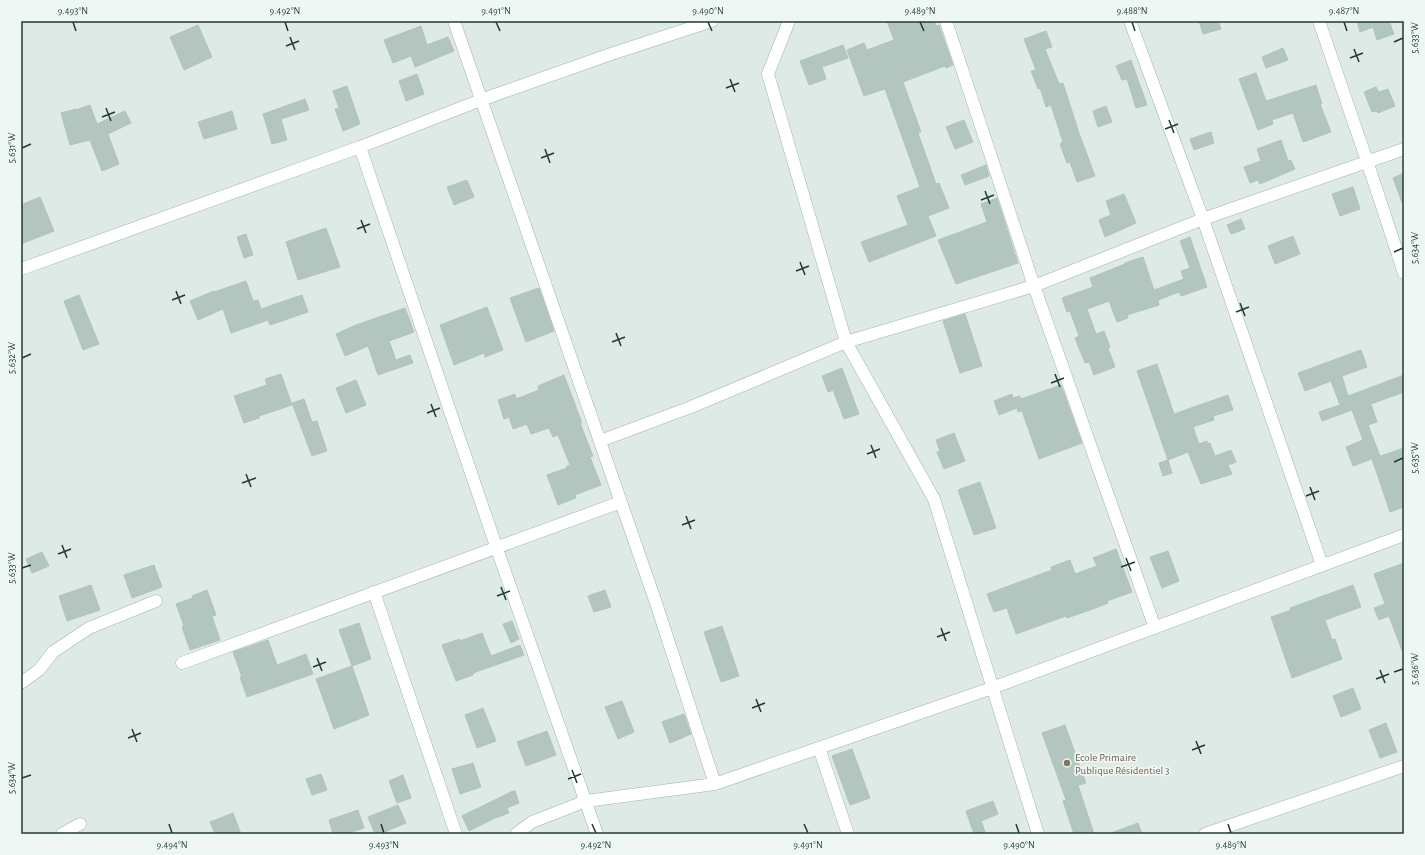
<svg xmlns="http://www.w3.org/2000/svg" width="1425" height="855" font-family="'Alegreya Sans',sans-serif">
<rect width="100%" height="100%" fill="#deeae6"/>
<path fill="#b3c5bf" stroke="#b0c4bd" d="M 887,21 L 934,21 L 936,26 L 939,25 L 953,65 L 946,68 L 945,66 L 903,82 L 921,132 L 918,133 L 936,184 L 939,183 L 949,208 L 928,216 L 936,236 L 869,262 L 861,242 L 908,225 L 897,196 L 920,187 L 885,89 L 864,96 L 847,50 L 864,43 L 867,50 L 894,40 Z
M 1199,21 L 1218,21 L 1221,29 L 1203,34 Z
M 1357,21 L 1389,21 L 1394,34 L 1377,40 L 1373,27 L 1360,32 Z
M 198,25 L 212,57 L 184,70 L 170,37 Z
M 421,26 L 427,45 L 448,37 L 454,51 L 415,67 L 411,56 L 393,63 L 384,40 Z
M 1046,31 L 1052,47 L 1045,49 L 1059,84 L 1063,83 L 1079,133 L 1095,176 L 1077,182 L 1070,162 L 1067,163 L 1060,144 L 1063,142 L 1051,105 L 1046,107 L 1040,88 L 1038,89 L 1031,71 L 1036,70 L 1024,39 Z
M 843,45 L 848,58 L 822,67 L 826,79 L 809,85 L 800,61 Z
M 1283,48 L 1288,60 L 1266,68 L 1262,57 Z
M 1131,60 L 1147,105 L 1136,108 L 1127,79 L 1122,80 L 1116,66 Z
M 1256,73 L 1266,101 L 1316,85 L 1322,104 L 1320,104 L 1331,132 L 1303,142 L 1293,113 L 1272,120 L 1273,124 L 1258,130 L 1239,79 Z
M 417,74 L 424,94 L 406,101 L 399,81 Z
M 347,86 L 360,124 L 343,131 L 335,109 L 339,108 L 333,91 Z
M 1376,87 L 1379,92 L 1388,89 L 1395,106 L 1378,113 L 1376,111 L 1372,112 L 1364,92 Z
M 305,99 L 309,110 L 281,119 L 287,140 L 272,144 L 263,114 Z
M 90,105 L 97,124 L 125,111 L 131,123 L 108,134 L 119,164 L 102,171 L 90,140 L 70,145 L 61,113 L 76,109 L 76,110 Z
M 1106,106 L 1112,122 L 1098,127 L 1093,111 Z
M 232,111 L 237,129 L 204,139 L 198,122 Z
M 964,120 L 973,142 L 955,149 L 946,127 Z
M 1211,132 L 1214,143 L 1194,150 L 1190,139 Z
M 1281,140 L 1288,161 L 1291,160 L 1295,169 L 1260,184 L 1258,180 L 1250,183 L 1244,167 L 1261,161 L 1257,149 Z
M 986,165 L 989,176 L 965,185 L 961,175 Z
M 1404,173 L 1404,205 L 1403,205 L 1393,178 Z
M 467,180 L 474,197 L 454,205 L 447,187 Z
M 1353,187 L 1360,209 L 1340,216 L 1332,194 Z
M 1124,194 L 1136,223 L 1105,237 L 1099,220 L 1111,215 L 1106,201 Z
M 40,197 L 54,231 L 21,244 L 21,205 Z
M 997,198 L 1018,263 L 956,284 L 938,240 L 987,222 L 981,204 Z
M 1241,219 L 1245,229 L 1231,234 L 1227,225 Z
M 326,228 L 340,267 L 298,280 L 286,242 Z
M 246,234 L 253,255 L 244,258 L 237,237 Z
M 1293,236 L 1300,254 L 1275,264 L 1268,246 Z
M 1190,237 L 1207,287 L 1181,296 L 1179,292 L 1158,300 L 1159,305 L 1127,315 L 1128,318 L 1117,322 L 1109,301 L 1087,309 L 1096,334 L 1104,331 L 1110,347 L 1108,348 L 1115,367 L 1094,375 L 1089,362 L 1085,363 L 1075,338 L 1079,336 L 1070,311 L 1067,312 L 1062,298 L 1093,287 L 1090,278 L 1125,264 L 1125,263 L 1143,257 L 1154,290 L 1184,279 L 1181,271 L 1190,268 L 1180,241 Z
M 246,281 L 253,301 L 258,300 L 261,309 L 302,295 L 308,312 L 270,325 L 268,320 L 231,333 L 223,309 L 198,320 L 190,301 L 214,291 L 214,292 Z
M 539,288 L 554,331 L 526,342 L 510,298 Z
M 79,295 L 99,344 L 83,350 L 64,301 Z
M 487,307 L 503,350 L 485,357 L 484,353 L 454,365 L 440,325 Z
M 405,308 L 414,332 L 389,341 L 396,360 L 410,355 L 413,363 L 378,375 L 368,346 L 345,356 L 336,334 L 356,325 Z
M 965,314 L 982,366 L 960,373 L 943,321 Z
M 1361,350 L 1367,367 L 1342,376 L 1348,396 L 1404,375 L 1404,392 L 1371,404 L 1377,422 L 1368,425 L 1380,456 L 1353,466 L 1346,447 L 1363,440 L 1352,410 L 1322,421 L 1319,412 L 1340,405 L 1331,381 L 1305,391 L 1298,373 Z
M 1157,364 L 1174,414 L 1228,395 L 1233,410 L 1213,416 L 1214,420 L 1193,427 L 1199,444 L 1207,441 L 1207,444 L 1210,443 L 1215,456 L 1231,450 L 1236,462 L 1228,465 L 1232,474 L 1201,484 L 1188,452 L 1168,460 L 1137,371 Z
M 842,368 L 859,414 L 844,419 L 833,390 L 828,392 L 822,376 Z
M 281,374 L 292,405 L 259,416 L 259,418 L 244,423 L 234,396 L 267,385 L 265,379 Z
M 564,375 L 582,423 L 580,423 L 593,456 L 590,457 L 601,485 L 575,495 L 576,498 L 558,505 L 547,475 L 567,468 L 567,466 L 570,465 L 558,435 L 553,437 L 549,428 L 531,434 L 527,424 L 513,429 L 509,417 L 504,419 L 498,400 L 515,394 L 516,399 L 539,390 L 538,386 Z
M 356,380 L 366,405 L 346,413 L 336,388 Z
M 1061,385 L 1082,443 L 1039,459 L 1022,411 L 1018,412 L 1017,408 L 999,415 L 994,401 L 1012,394 L 1013,398 L 1020,396 L 1021,399 Z
M 304,399 L 312,422 L 317,421 L 327,451 L 312,456 L 292,403 Z
M 954,433 L 965,461 L 944,469 L 937,452 L 940,451 L 936,440 Z
M 1404,448 L 1404,507 L 1390,512 L 1372,459 Z
M 1168,460 L 1172,473 L 1163,476 L 1159,463 Z
M 980,482 L 996,528 L 974,535 L 958,490 Z
M 1116,549 L 1132,592 L 1107,601 L 1108,603 L 1093,609 L 1067,618 L 1066,616 L 1016,634 L 1007,608 L 994,612 L 987,594 L 1052,570 L 1051,567 L 1070,560 L 1075,574 L 1097,566 L 1093,558 Z
M 1168,551 L 1179,581 L 1162,588 L 1150,557 Z
M 42,552 L 49,566 L 32,573 L 26,559 Z
M 1404,563 L 1404,653 L 1403,653 L 1389,616 L 1379,620 L 1374,608 L 1385,604 L 1374,574 Z
M 154,565 L 162,587 L 132,598 L 124,575 Z
M 91,585 L 100,610 L 67,621 L 59,596 Z
M 1353,585 L 1361,607 L 1325,620 L 1332,640 L 1335,639 L 1342,659 L 1292,678 L 1271,617 L 1291,610 L 1290,608 Z
M 207,590 L 216,615 L 212,616 L 220,640 L 190,650 L 182,627 L 184,626 L 176,604 L 193,598 L 192,596 Z
M 605,590 L 611,607 L 594,612 L 588,596 Z
M 512,621 L 519,639 L 511,643 L 503,624 Z
M 359,623 L 371,659 L 352,666 L 339,630 Z
M 722,626 L 739,676 L 721,682 L 704,632 Z
M 482,633 L 491,656 L 520,645 L 524,655 L 473,673 L 473,675 L 456,681 L 442,645 L 460,639 L 460,641 Z
M 268,640 L 277,665 L 306,654 L 313,674 L 247,697 L 240,677 L 242,677 L 233,652 Z
M 352,666 L 369,715 L 334,729 L 316,679 Z
M 1353,688 L 1361,709 L 1341,717 L 1333,696 Z
M 622,701 L 634,732 L 618,739 L 605,707 Z
M 483,708 L 496,741 L 477,748 L 465,715 Z
M 684,714 L 691,734 L 670,743 L 662,722 Z
M 1386,723 L 1397,752 L 1380,758 L 1369,730 Z
M 1065,725 L 1086,783 L 1078,785 L 1094,834 L 1074,834 L 1063,801 L 1066,800 L 1042,733 Z
M 547,731 L 556,755 L 526,766 L 517,742 Z
M 852,749 L 870,798 L 850,805 L 832,756 Z
M 473,763 L 481,787 L 460,794 L 452,769 Z
M 321,774 L 327,790 L 312,795 L 306,779 Z
M 403,775 L 411,798 L 397,803 L 389,781 Z
M 513,791 L 515,791 L 519,803 L 507,808 L 509,813 L 495,818 L 469,831 L 462,816 Z
M 993,801 L 998,814 L 981,821 L 986,834 L 974,834 L 966,811 Z
M 398,805 L 406,823 L 380,834 L 375,834 L 368,817 Z
M 358,810 L 364,828 L 346,834 L 333,834 L 329,820 Z
M 233,813 L 241,834 L 215,834 L 210,822 Z
M 1138,823 L 1142,834 L 1111,834 L 1111,833 Z"/>
<g fill="none" stroke-linecap="round" stroke-linejoin="round">
<g stroke="#a1b2ad" stroke-width="13">
<path id="street" d="M 454,21 L 656,603 L 715,784
M 789,21 L 768,74 L 846,342 L 934,499 L 1038,834
M 946,21 L 1034,286 L 1155,628
M 1130,21 L 1203,219 L 1322,565
M 1319,21 L 1367,161 L 1404,273
M 360,147 L 497,549 L 597,834
M 21,269 L 360,147 L 481,100 L 611,54 L 712,21
M 600,441 L 691,407 L 846,342 L 1034,286 L 1203,219 L 1404,149
M 374,592 L 456,834
M 182,663 C 328,609 475,557 621,502
M 21,683 L 39,670 L 53,652 L 89,628 L 156,601
M 819,748 L 848,834
M 62,834 L 80,824
M 516,834 L 532,822 L 586,801 L 715,784 L 992,688 L 1404,535
M 1205,834 L 1404,766"/>
</g>
<use href="#street" stroke="#fff" stroke-width="12"/>
</g>
<path fill="none" stroke="#1f3a35" stroke-width="1.5" d="M 73,22 L 76,31M 285,22 L 288,31M 496,22 L 500,31M 708,22 L 712,31M 920,22 L 924,31M 1132,22 L 1135,31M 1344,22 L 1347,31M 290,37 L 295,50M 1394,42 L 1403,38M 286,46 L 299,41M 1354,49 L 1359,62M 1350,58 L 1363,53M 730,79 L 735,92M 726,88 L 739,83M 106,108 L 111,121M 102,117 L 115,112M 1169,120 L 1174,133M 1165,129 L 1178,124M 22,148 L 31,144M 545,149 L 550,163M 541,158 L 554,153M 985,191 L 990,204M 981,200 L 994,195M 361,220 L 366,233M 357,229 L 370,224M 1394,252 L 1403,248M 800,262 L 805,275M 796,271 L 809,266M 176,291 L 181,304M 172,300 L 185,295M 1240,303 L 1245,316M 1236,312 L 1249,307M 616,333 L 621,346M 612,342 L 625,337M 22,358 L 31,354M 1055,374 L 1060,387M 1051,383 L 1064,378M 431,404 L 436,417M 427,413 L 440,408M 871,445 L 876,458M 867,454 L 880,449M 1394,462 L 1403,458M 246,474 L 251,487M 242,483 L 256,478M 1310,487 L 1315,500M 1306,496 L 1319,491M 686,516 L 691,529M 682,525 L 695,520M 62,545 L 67,558M 58,554 L 71,549M 1126,558 L 1131,571M 1121,567 L 1135,562M 22,568 L 31,565M 501,587 L 506,600M 497,596 L 510,591M 941,628 L 946,641M 937,637 L 950,632M 317,658 L 322,671M 313,667 L 326,662M 1380,670 L 1385,683M 1394,672 L 1403,669M 1376,679 L 1389,674M 756,699 L 761,712M 752,708 L 765,703M 132,729 L 137,742M 128,738 L 141,733M 1196,741 L 1201,754M 1192,750 L 1205,745M 572,770 L 577,783M 22,778 L 31,775M 568,779 L 581,774M 169,824 L 172,833M 381,824 L 384,833M 592,824 L 596,833M 804,824 L 808,833M 1016,824 L 1019,833M 1228,824 L 1231,833"/>
<circle fill="#8d6e63" stroke="#eef7f3" stroke-width="1.5" cx="1067" cy="763" r="4"/>
<g text-anchor="middle" dominant-baseline="central" stroke-width="3.5" stroke-linejoin="round" paint-order="stroke">
<g font-size="11" fill="#785e54" stroke="#eef7f3" text-anchor="start">
<text x="1075" y="757">Ecole Primaire<tspan x="1075" dy="13">Publique Résidentiel 3</tspan></text>
</g>
</g>
<rect width="1425" height="855" fill="none" stroke="#eef7f3" stroke-width="44"/>
<rect x="22" y="22" width="1381" height="811" fill="none" stroke="#1f3a35" stroke-width="1.5"/>
<g font-size="10" text-anchor="middle" fill="#1f3a35">
<text x="73" y="14">9.493°N</text>
<text x="285" y="14">9.492°N</text>
<text x="496" y="14">9.491°N</text>
<text x="708" y="14">9.490°N</text>
<text x="920" y="14">9.489°N</text>
<text x="1132" y="14">9.488°N</text>
<text x="1344" y="14">9.487°N</text>
<text transform="translate(1414 38) rotate(-90)" y="4">5.633°W</text>
<text transform="translate(11 148) rotate(-90)" y="4">5.631°W</text>
<text transform="translate(1414 248) rotate(-90)" y="4">5.634°W</text>
<text transform="translate(11 358) rotate(-90)" y="4">5.632°W</text>
<text transform="translate(1414 458) rotate(-90)" y="4">5.635°W</text>
<text transform="translate(11 568) rotate(-90)" y="4">5.633°W</text>
<text transform="translate(1414 669) rotate(-90)" y="4">5.636°W</text>
<text transform="translate(11 778) rotate(-90)" y="4">5.634°W</text>
<text x="172" y="848">9.494°N</text>
<text x="384" y="848">9.493°N</text>
<text x="596" y="848">9.492°N</text>
<text x="808" y="848">9.491°N</text>
<text x="1019" y="848">9.490°N</text>
<text x="1231" y="848">9.489°N</text>
</g>
</svg>
